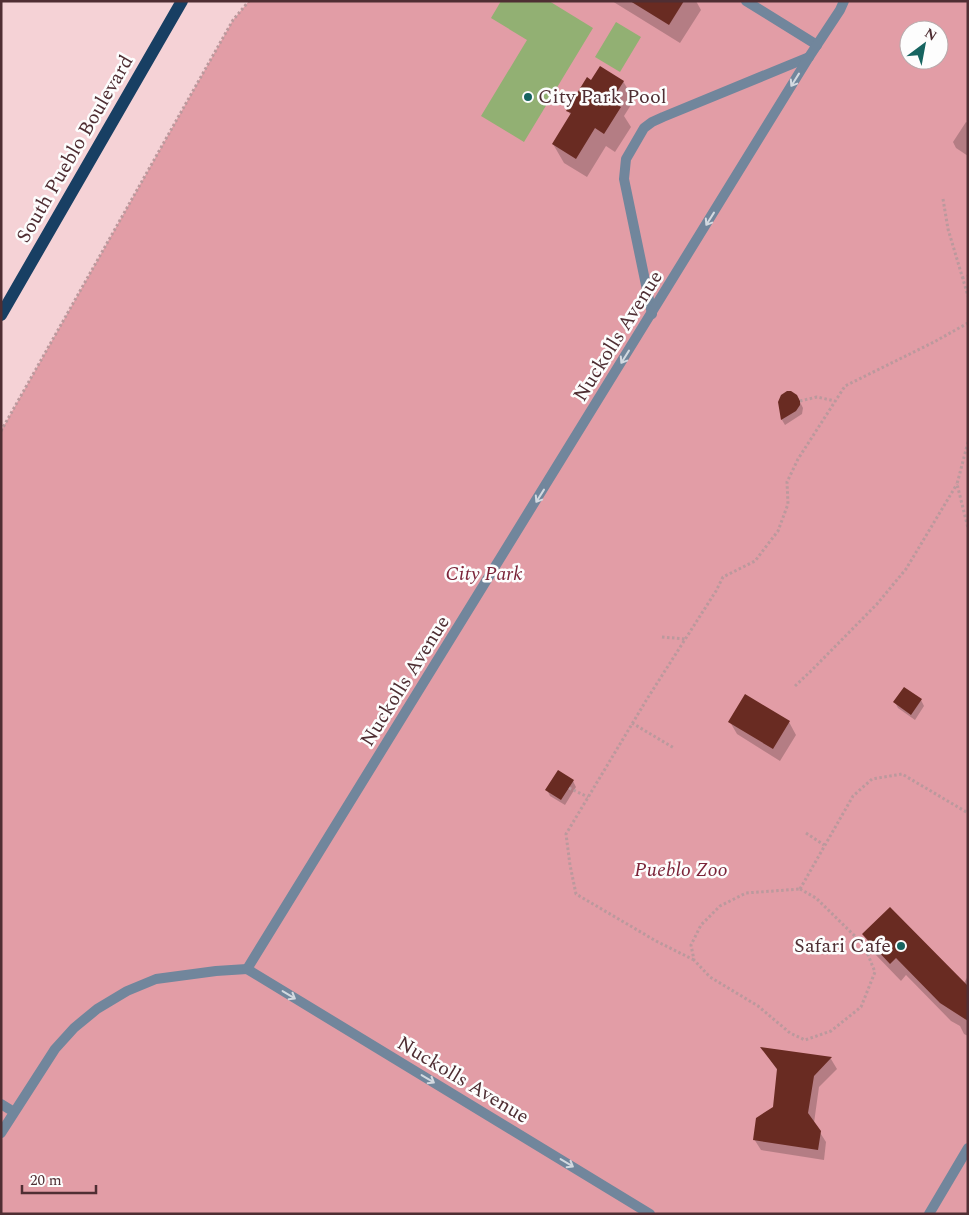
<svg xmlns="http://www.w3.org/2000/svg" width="969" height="1215" font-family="Spectral,serif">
<rect width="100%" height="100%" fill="#f5d2d6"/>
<path fill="#e29da6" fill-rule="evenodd" d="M 249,1 L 968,1 L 968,1214 L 1,1214 L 1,431 L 233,20 ZM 909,30 L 939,30 L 939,60 L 909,60 Z"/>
<path fill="#92b073" d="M 501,1 L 549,1 L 593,28 L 524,142 L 481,116 L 527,40 L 491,18 Z
M 616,22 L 641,37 L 620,72 L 595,57 Z"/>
<path fill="#0003" d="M 612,1 L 696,1 L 701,10 L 680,43 Z
M 592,81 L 623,81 L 634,100 L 624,116 L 631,127 L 615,152 L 606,146 L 587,177 L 564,163 L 553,144 L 571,116 L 568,111 Z
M 966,122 L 968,123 L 968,156 L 956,148 L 953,142 Z
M 798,398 L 803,408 L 802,414 L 785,425 L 782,420 L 779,402 Z
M 921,700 L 924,706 L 915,720 L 898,708 L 895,702 Z
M 730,722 L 789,722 L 796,735 L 780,761 L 737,734 Z
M 573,781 L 576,787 L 565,805 L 550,796 L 547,790 Z
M 864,935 L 964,983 L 968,976 L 968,1036 L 964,1034 L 960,1026 L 951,1021 L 906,975 L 901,981 L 874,953 Z
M 763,1049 L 831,1059 L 837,1069 L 819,1087 L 814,1123 L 826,1142 L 824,1160 L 761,1150 L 754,1139 L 774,1108 L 778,1071 Z"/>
<path fill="#692b22" d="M 630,1 L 684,1 L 669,25 Z
M 600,66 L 624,81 L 611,101 L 621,107 L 604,134 L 595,128 L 576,159 L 552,144 L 571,113 L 566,111 L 587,77 L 591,80 Z
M 787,391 L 791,391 L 797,395 L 800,401 L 800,405 L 796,411 L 781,420 L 778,402 L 781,395 Z
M 904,687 L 922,699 L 911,715 L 893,702 Z
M 745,694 L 790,721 L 773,749 L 728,722 Z
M 558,770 L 574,780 L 561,800 L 545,790 Z
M 890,907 L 968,986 L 968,1021 L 940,1003 L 896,958 L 890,964 L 862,934 Z
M 760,1047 L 832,1057 L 814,1076 L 808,1113 L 821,1131 L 818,1150 L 753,1140 L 756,1118 L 773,1107 L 777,1069 Z"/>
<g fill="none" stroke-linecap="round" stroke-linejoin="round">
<path stroke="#bb999d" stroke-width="3" stroke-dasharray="2.5 2.5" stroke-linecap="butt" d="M 943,199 L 948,229 L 968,296
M 962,278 L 968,276
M 800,401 L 817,397 L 835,401
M 1,431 L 233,20 L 249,1
M 968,442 L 957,484 L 968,528
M 662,637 L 685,639
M 795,686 L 812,670 L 877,604 L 906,569 L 957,484
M 632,723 L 674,748
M 569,788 L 588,797
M 806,833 L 824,845
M 800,889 L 816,898 L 864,945 L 875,972 L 861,1007 L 831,1031 L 805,1040 L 790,1033 L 758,1006 L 710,977 L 694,960 L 691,945 L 701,925 L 720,906 L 746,893 Z
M 800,889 L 853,796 L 872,779 L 902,774 L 968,813
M 694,960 L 656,941 L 576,894 L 570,865 L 566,834 L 647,699 L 716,591 L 723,577 L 755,561 L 778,531 L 788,504 L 787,482 L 798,459 L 845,386 L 934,342 L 968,323"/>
<path stroke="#71869c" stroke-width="10" d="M 746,1 L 817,45
M 652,314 L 624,179 L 626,159 L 644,128 L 652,122 L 663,117 L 809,57
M 1,1104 L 14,1112
M 1,1133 L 55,1049 L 74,1028 L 97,1009 L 127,991 L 156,979 L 216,971 L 247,969
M 929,1214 L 968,1148"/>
<path stroke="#71869c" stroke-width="10" d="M 650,1214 L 247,969 L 809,57 L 840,10 L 844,1"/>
<path stroke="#183f63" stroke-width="12" d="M 1,315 L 182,1"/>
</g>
<defs><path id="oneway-shaft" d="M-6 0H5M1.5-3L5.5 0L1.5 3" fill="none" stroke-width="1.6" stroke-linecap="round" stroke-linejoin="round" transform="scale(1.25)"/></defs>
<g stroke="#d3d9e0">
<use href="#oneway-shaft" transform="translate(795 80) rotate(122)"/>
<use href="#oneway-shaft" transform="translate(710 219) rotate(122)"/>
<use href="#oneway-shaft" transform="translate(625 357) rotate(122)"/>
<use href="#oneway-shaft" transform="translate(540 496) rotate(122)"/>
<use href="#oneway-shaft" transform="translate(289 995) rotate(31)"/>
<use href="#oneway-shaft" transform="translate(428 1079) rotate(31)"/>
<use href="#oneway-shaft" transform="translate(567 1163) rotate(31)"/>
</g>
<g fill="#166460" stroke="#fdfdfd" stroke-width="2">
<circle cx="528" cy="97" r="5"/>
<circle cx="901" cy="946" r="5"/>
</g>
<g text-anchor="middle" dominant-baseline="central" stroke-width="5" stroke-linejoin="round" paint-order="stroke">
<g font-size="20" fill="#4f2e33" stroke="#fdfdfd" text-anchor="start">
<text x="538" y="97">City Park Pool</text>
<text x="891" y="946" text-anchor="end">Safari Cafe</text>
</g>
<g font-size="20" fill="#4f2e33" stroke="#fdfdfd">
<text transform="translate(75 149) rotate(-60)">South Pueblo Boulevard</text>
<text transform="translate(618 336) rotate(-58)">Nuckolls Avenue</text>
<text transform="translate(405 681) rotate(-58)">Nuckolls Avenue</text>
<text transform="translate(463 1080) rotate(31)">Nuckolls Avenue</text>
</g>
<g font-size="20" font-style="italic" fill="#7b2439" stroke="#fdfdfd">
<text x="484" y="574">City Park</text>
<text x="681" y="870">Pueblo Zoo</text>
</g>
</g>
<rect width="969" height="1215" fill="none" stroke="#4f2e33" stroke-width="5"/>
<g transform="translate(924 45) rotate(32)"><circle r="24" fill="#fdfdfd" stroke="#b7aaac"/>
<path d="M0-4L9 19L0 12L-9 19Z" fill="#166460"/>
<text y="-8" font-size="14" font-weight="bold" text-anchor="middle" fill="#4f2e33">N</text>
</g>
<path d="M22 1185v8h74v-8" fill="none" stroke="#4f2e33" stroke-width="2.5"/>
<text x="30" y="1185" font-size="15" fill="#4f2e33" stroke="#fdfdfd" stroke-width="4" paint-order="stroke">20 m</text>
</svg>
